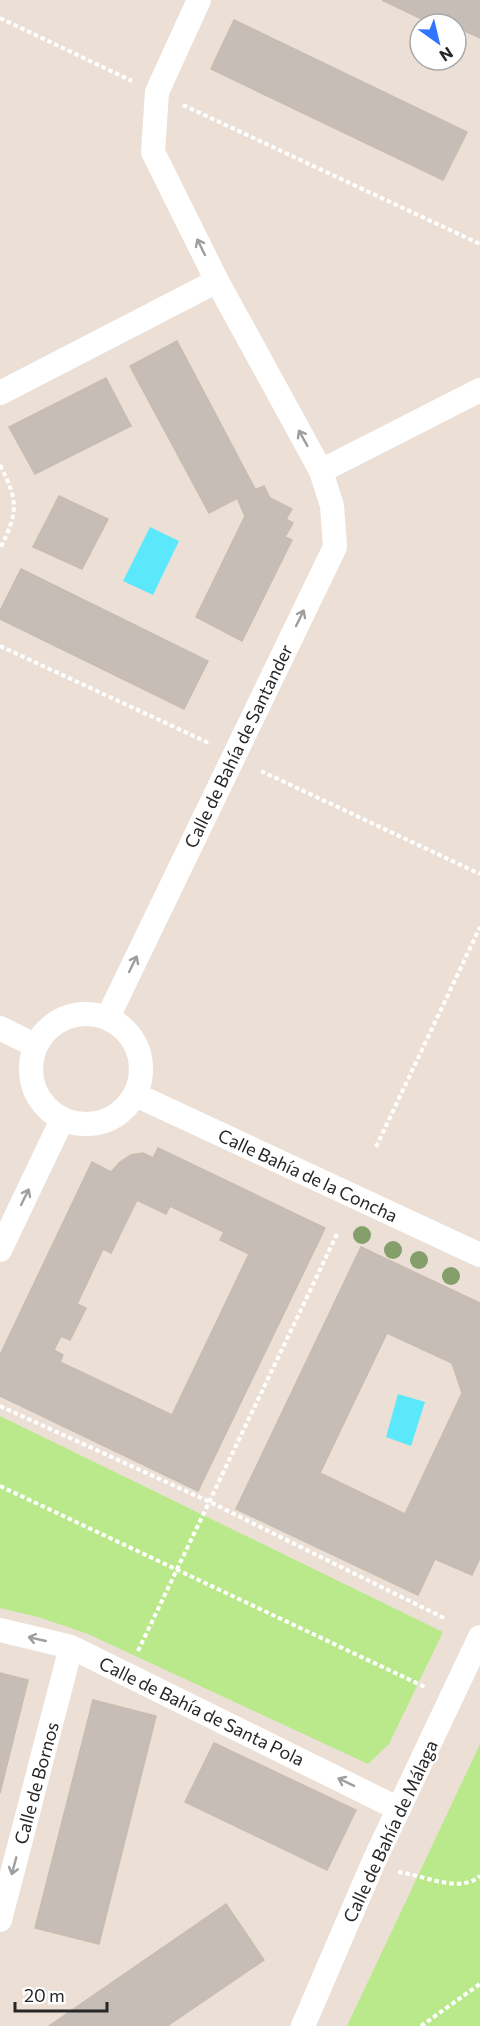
<svg xmlns="http://www.w3.org/2000/svg" width="480" height="2026" font-family="Commissioner,sans-serif">
<rect width="100%" height="100%" fill="#ece0d6"/>
<path fill="#bae98c" d="M 0,1416 L 443,1632 L 389,1744 L 368,1764 L 88,1634 L 38,1617 L 0,1608 Z
M 480,1744 L 480,2026 L 347,2026 Z"/>
<path fill="#5ce8fb" d="M 150,527 L 179,541 L 153,595 L 123,581 Z
M 398,1394 L 425,1402 L 411,1446 L 386,1437 Z"/>
<path fill="#c7bdb7" stroke="#c7bcb1" stroke-width="1.5" fill-rule="evenodd" d="M 382,0 L 480,0 L 480,38 L 456,27 L 456,24 L 433,16 L 430,23 Z
M 234,20 L 467,132 L 443,180 L 211,69 Z
M 177,341 L 255,489 L 209,513 L 130,366 Z
M 106,378 L 131,426 L 35,474 L 9,427 Z
M 264,486 L 270,498 L 292,509 L 286,519 L 293,523 L 285,537 L 292,540 L 242,641 L 196,617 L 245,516 L 237,498 Z
M 59,496 L 108,519 L 82,569 L 33,547 Z
M 21,569 L 208,661 L 184,709 L 0,619 L 0,611 Z
M 158,1148 L 325,1228 L 198,1491 L 0,1396 L 0,1355 L 92,1162 L 111,1172 L 120,1162 L 131,1155 L 143,1153 L 153,1158 ZM 137,1200 L 166,1214 L 170,1206 L 224,1232 L 220,1240 L 249,1254 L 172,1415 L 60,1362 L 63,1355 L 54,1350 L 61,1336 L 70,1340 L 86,1308 L 77,1304 L 103,1249 L 111,1253 Z
M 361,1247 L 480,1303 L 480,1558 L 472,1575 L 435,1559 L 418,1595 L 236,1509 ZM 387,1333 L 452,1363 L 462,1393 L 405,1514 L 320,1473 Z
M 0,1673 L 28,1680 L 0,1793 Z
M 93,1700 L 156,1716 L 99,1944 L 35,1928 Z
M 214,1743 L 356,1810 L 327,1870 L 185,1802 Z
M 226,1904 L 264,1960 L 167,2026 L 49,2026 Z"/>
<g fill="none" stroke-linecap="round" stroke-linejoin="round">
<path stroke="#fff" stroke-width="4" stroke-dasharray="4.5 3" stroke-linecap="butt" d="M 0,18 L 132,81
M 183,105 L 480,244
M 0,465 C 19,502 18,512 0,549
M 0,646 L 211,744
M 261,771 L 480,874
M 376,1147 L 480,927
M 0,1406 L 210,1502 L 446,1619
M 0,1486 L 425,1687
M 138,1651 L 338,1232
M 398,1872 C 424,1875 459,1894 480,1876
M 421,2026 L 480,1984"/>
<path stroke="#fff" stroke-width="24" d="M 0,393 L 217,281
M 321,471 L 480,390
M31 1069a55 55 0 1 1 110 0a55 55 0 1 1-110 0Z
M 108,1017 L 335,547 L 332,506 L 321,471 L 217,281 L 153,152 L 157,92 L 199,0
M 0,1028 L 36,1046
M 136,1095 L 480,1255
M 0,1250 L 62,1120
M 0,1630 L 71,1647 L 399,1809
M 0,1920 L 71,1647
M 303,2026 L 374,1861 L 480,1637"/>
</g>
<g fill="#859f6a">
<circle cx="362" cy="1235" r="9"/>
<circle cx="393" cy="1250" r="9"/>
<circle cx="419" cy="1260" r="9"/>
<circle cx="451" cy="1276" r="9"/>
</g>
<defs><path id="oneway-shaft" d="M-6 0H5M1.5-3L5.5 0L1.5 3" fill="none" stroke-width="1.6" stroke-linecap="round" stroke-linejoin="round" transform="scale(1.5)"/></defs>
<g stroke="#9e9e9e">
<use href="#oneway-shaft" transform="translate(201 247) rotate(-116)"/>
<use href="#oneway-shaft" transform="translate(303 438) rotate(-119)"/>
<use href="#oneway-shaft" transform="translate(300 618) rotate(-64)"/>
<use href="#oneway-shaft" transform="translate(133 964) rotate(-64)"/>
<use href="#oneway-shaft" transform="translate(25 1197) rotate(-64)"/>
<use href="#oneway-shaft" transform="translate(37 1639) rotate(-167)"/>
<use href="#oneway-shaft" transform="translate(346 1782) rotate(-154)"/>
<use href="#oneway-shaft" transform="translate(14 1866) rotate(105)"/>
</g>
<g text-anchor="middle" dominant-baseline="central" stroke-width="4.5" stroke-linejoin="round" paint-order="stroke">
<g font-size="18" fill="#272727" stroke="#fff">
<text transform="translate(238 746) rotate(-64)">Calle de Bahía de Santander</text>
<text transform="translate(308 1175) rotate(25)">Calle Bahía de la Concha</text>
<text transform="translate(202 1711) rotate(26)">Calle de Bahía de Santa Pola</text>
<text transform="translate(36 1783) rotate(-75)">Calle de Bornos</text>
<text transform="translate(390 1831) rotate(-65)">Calle de Bahía de Málaga</text>
</g>
</g>
<g transform="translate(438 42) rotate(146)"><circle r="28" fill="#ffffff" stroke="#a9a9a9" stroke-width="1.5"/>
<path d="M0-4.5L10 22L0 15L-10 22Z" fill="#3075ff"/>
<text y="-9" font-size="16" font-weight="bold" text-anchor="middle" fill="#272727">N</text>
</g>
<path d="M15 2002v9h92v-9" fill="none" stroke="#272727" stroke-width="3"/>
<text x="24" y="2002" font-size="18" fill="#272727" stroke="#ffffff" stroke-width="4.5" paint-order="stroke">20 m</text>
</svg>
